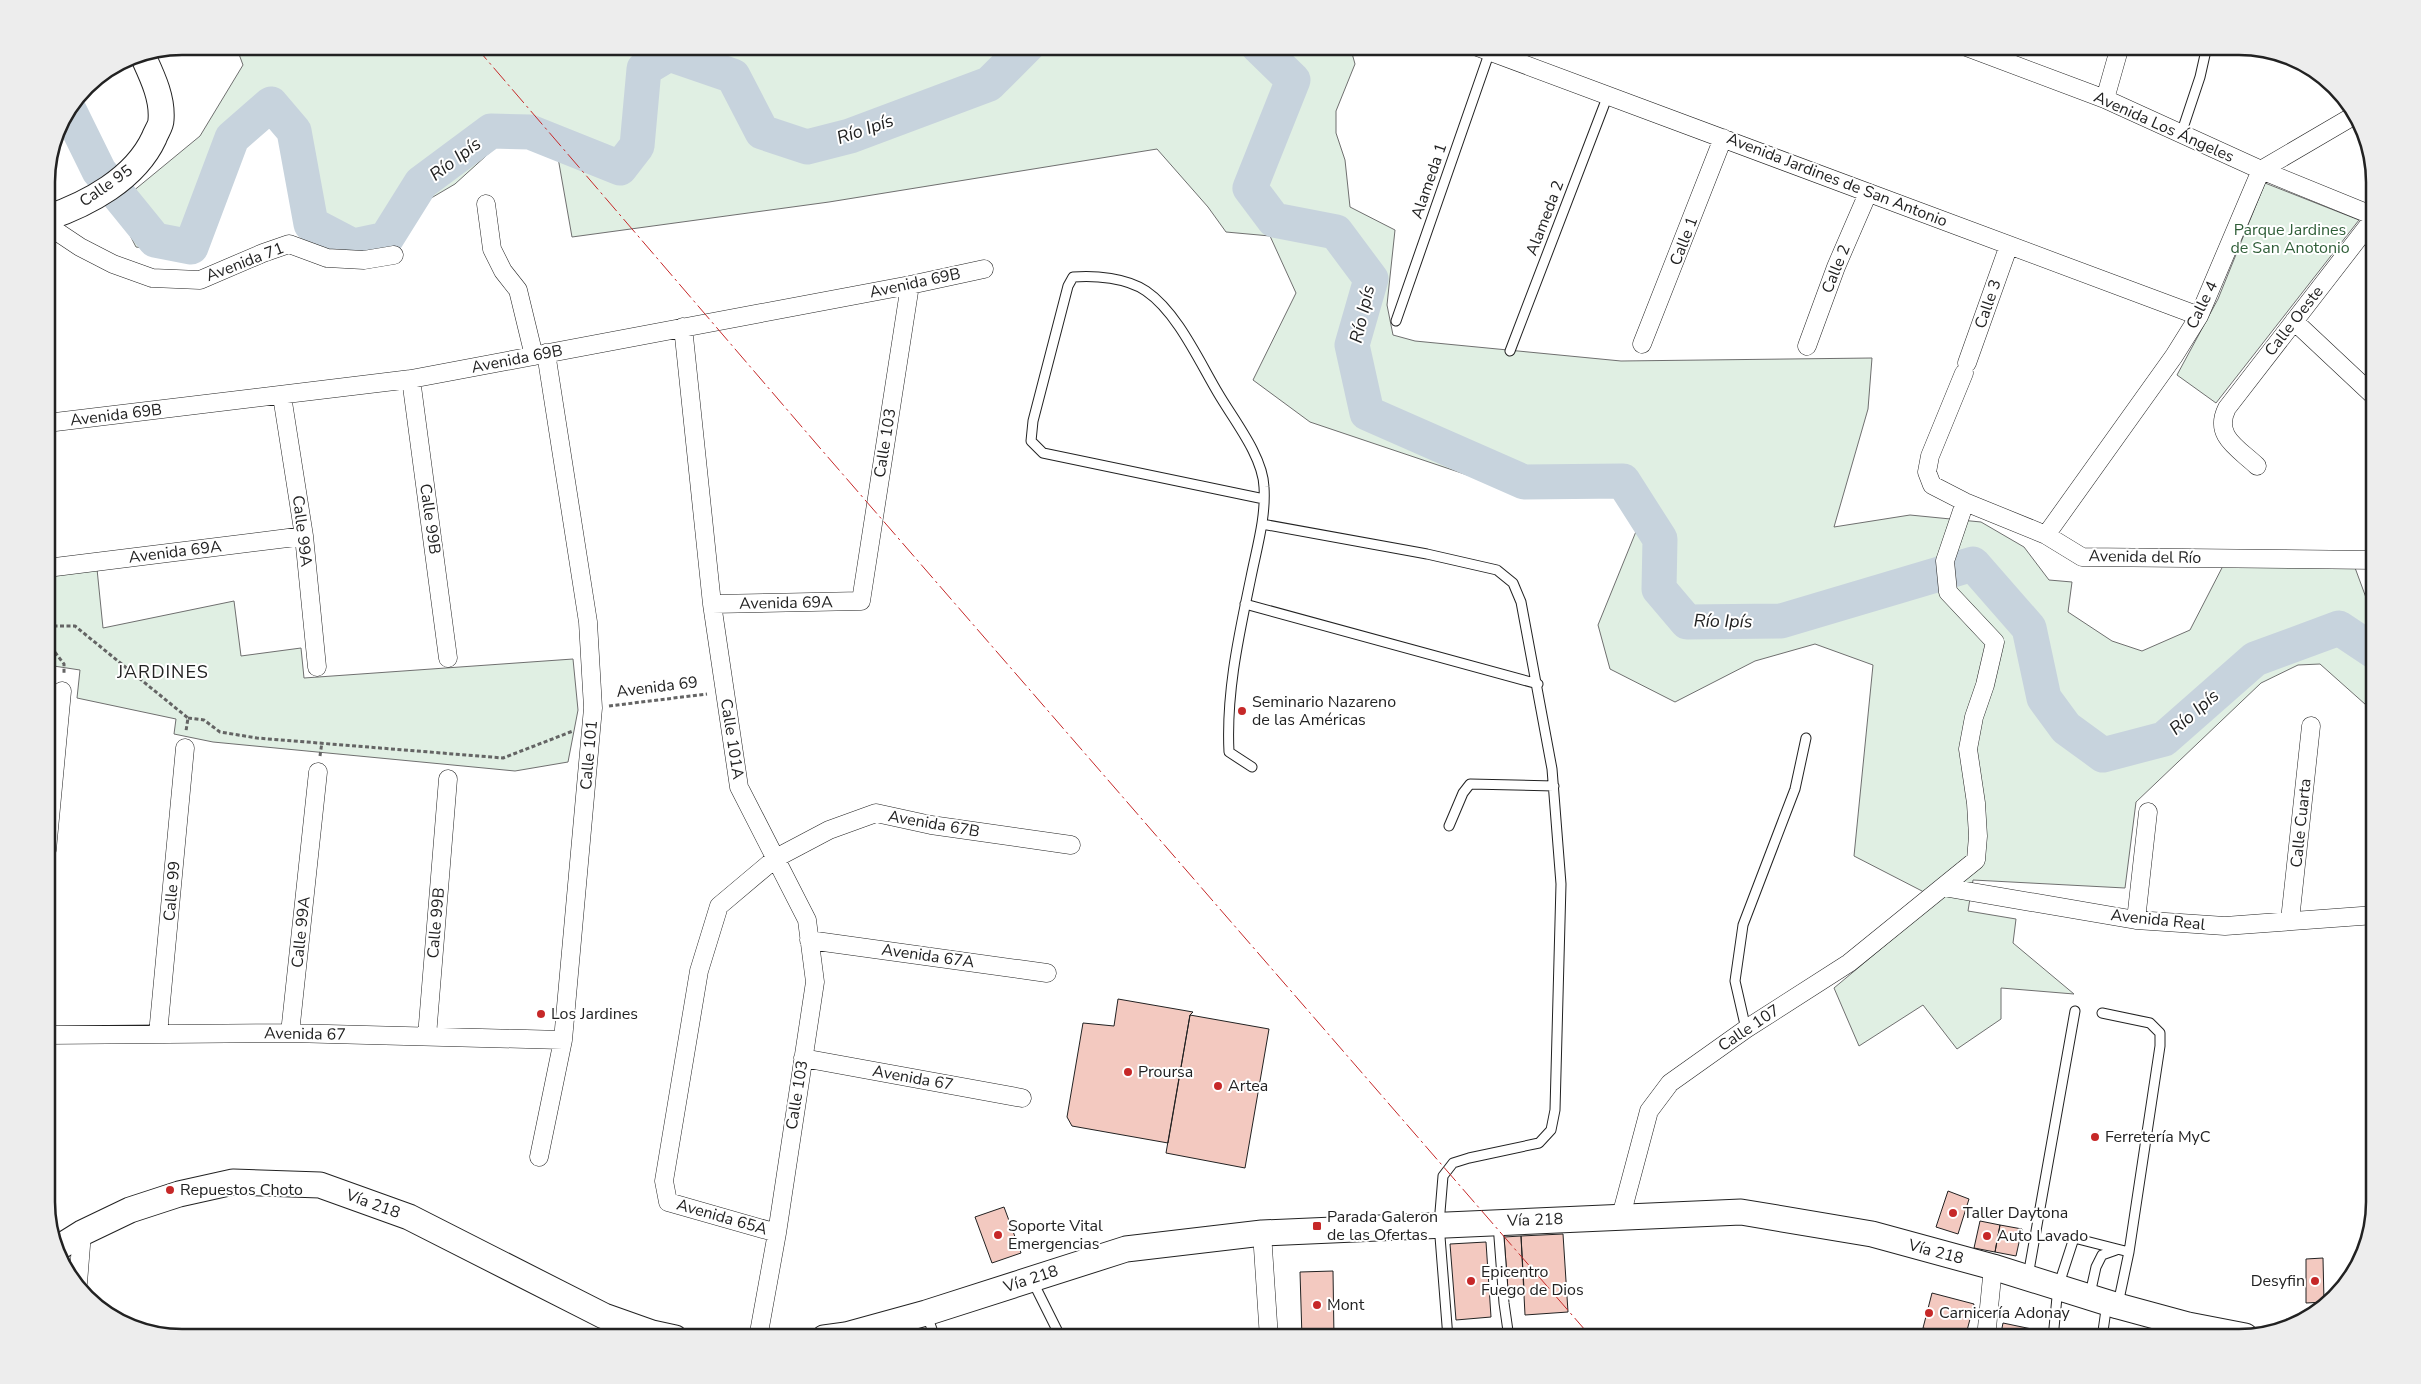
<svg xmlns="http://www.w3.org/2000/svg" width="2421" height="1384" font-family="'Nunito Sans',sans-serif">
<rect width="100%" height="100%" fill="#fff"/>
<path fill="#e0efe3" stroke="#6f6f6f" d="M 236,46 L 770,46 L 771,49 L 812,46 L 1350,46 L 1355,64 L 1336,111 L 1336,133 L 1345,160 L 1350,207 L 1395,230 L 1387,305 L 1393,335 L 1415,341 L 1621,361 L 1872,358 L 1868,409 L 1834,527 L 1910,515 L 1981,522 L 2024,547 L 2049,580 L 2072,582 L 2068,612 L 2112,641 L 2142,651 L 2190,630 L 2226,560 L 2354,565 L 2368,603 L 2375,606 L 2375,713 L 2320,664 L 2298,665 L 2261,683 L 2136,802 L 2125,888 L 1973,880 L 1968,911 L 2016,919 L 2013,943 L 2074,994 L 2001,988 L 2001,1019 L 1957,1049 L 1923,1005 L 1859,1046 L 1834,988 L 1937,902 L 1922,891 L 1854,856 L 1873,665 L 1815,644 L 1755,661 L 1675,702 L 1610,669 L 1598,625 L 1637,529 L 1621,493 L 1509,489 L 1310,422 L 1253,380 L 1296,293 L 1270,236 L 1226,232 L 1208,207 L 1157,149 L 829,202 L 572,237 L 557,152 L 498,145 L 455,184 L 382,227 L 356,236 L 320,220 L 306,132 L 273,98 L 234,123 L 195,217 L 171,252 L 136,247 L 115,206 L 200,136 L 243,65 Z
M 2265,183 L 2359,220 L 2216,403 L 2177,375 L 2218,299 Z
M 97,569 L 103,628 L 234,601 L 241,656 L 301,648 L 304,678 L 573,659 L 578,710 L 568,762 L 515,771 L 213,742 L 174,734 L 176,719 L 77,698 L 80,670 L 47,665 L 47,577 Z"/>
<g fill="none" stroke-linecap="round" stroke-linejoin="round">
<path stroke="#c7d3dd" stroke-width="35" d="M 1258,46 L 1293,80 L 1250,188 L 1274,220 L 1336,232 L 1371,279 L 1352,345 L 1367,413 L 1524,482 L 1623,481 L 1660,539 L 1659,589 L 1687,622 L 1781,621 L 1973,564 L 2029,628 L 2044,698 L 2066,728 L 2103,755 L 2164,739 L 2255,659 L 2339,628 L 2375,652
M 69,110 L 99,171 L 155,240 L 191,247 L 232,138 L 271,104 L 294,131 L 311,224 L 353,246 L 386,239 L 421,183 L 491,131 L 530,132 L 620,168 L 637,146 L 644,69 L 669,54 L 733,76 L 762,132 L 807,147 L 850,136 L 989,84 L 1027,46"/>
</g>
<path fill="#f3c9c0" stroke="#222" d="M 1118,999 L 1193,1012 L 1190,1015 L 1168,1143 L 1072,1126 L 1067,1117 L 1083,1023 L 1114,1026 Z
M 1190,1015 L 1269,1029 L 1245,1168 L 1166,1153 Z
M 1948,1191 L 1969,1199 L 1958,1234 L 1936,1227 Z
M 1004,1207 L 1021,1253 L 992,1263 L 975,1217 Z
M 1980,1221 L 2000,1225 L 1995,1252 L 1974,1248 Z
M 2000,1225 L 2022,1229 L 2016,1256 L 1995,1252 Z
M 1563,1234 L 1568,1312 L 1525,1315 L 1521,1236 Z
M 1521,1236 L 1524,1289 L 1508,1290 L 1504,1237 Z
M 1486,1242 L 1491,1317 L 1456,1320 L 1450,1244 Z
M 2323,1258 L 2324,1302 L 2306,1303 L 2306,1259 Z
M 1333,1271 L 1334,1338 L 1302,1338 L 1300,1272 Z
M 1932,1293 L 1974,1304 L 1965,1338 L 1923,1328 Z
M 2003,1323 L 2046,1332 L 2045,1338 L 2000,1338 Z"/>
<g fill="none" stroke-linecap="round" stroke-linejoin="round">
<g stroke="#222" stroke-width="11">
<path id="service" d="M 2181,134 L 2200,77 L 2207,46
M 1396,321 L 1490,51
M 1510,351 L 1608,95
M 1262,524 L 1427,554 L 1497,570 L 1513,583 L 1521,602 L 1552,769 L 1561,884 L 1555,1110 L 1551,1130 L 1539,1143 L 1469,1158 L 1453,1163 L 1443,1176 L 1439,1224 L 1448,1338
M 1245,604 L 1538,684
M 1252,767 L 1229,752 C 1226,692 1239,635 1251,577 C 1257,547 1266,517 1264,487 C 1263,456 1233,419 1218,393 C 1199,361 1177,312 1146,291 C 1127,278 1095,275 1073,277 L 1068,286 L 1033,421 L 1031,441 L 1043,453 L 1264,499
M 1449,826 L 1463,793 L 1470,784 L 1554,786
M 2102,1013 L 2150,1023 L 2160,1033 L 2160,1046 L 2129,1252 L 2118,1304
M 1746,1029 L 1735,981 L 1743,925 L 1795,789 L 1806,738
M 1498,1224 L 1504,1303 L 1509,1338
M 2028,1276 L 2075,1011
M 1032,1280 L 1061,1338
M 2090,1294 L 2096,1267 L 2102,1255 L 2116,1250
M 927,1315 L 935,1338
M 2053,1338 L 2058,1287 L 2074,1238 L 2129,1252
M 2102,1338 L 2107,1303"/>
</g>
<g stroke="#222" stroke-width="19">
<path id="minor" d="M 1475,46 L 2199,316
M 1964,46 L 2105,99 L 2261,170 L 2355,115
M 2105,99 L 2120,46
M 486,204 L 492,249 L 503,271 L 518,290 L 534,356
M 47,225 L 80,247 L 113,264 L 152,278 L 200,280 L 263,253 L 289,244 L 327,258 L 364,260 L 394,255
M 2294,321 L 2375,397
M 683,327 L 712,604 L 739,787 L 807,920 L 815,982 L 777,1233 L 758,1338
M 1642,344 L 1723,138
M 1807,346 L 1836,267 L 1868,193
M 1967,363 L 2009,245
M 1964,373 L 1930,456 L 1927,472 L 1932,485 L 1965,502 L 2046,535 L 2082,557 L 2375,560
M 411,379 L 448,658
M 282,396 L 304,536 L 317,667
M 47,423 L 411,379 L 910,285 L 984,269
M 2257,466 C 2238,448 2213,436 2227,408 L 2374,218
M 2046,535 L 2174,356 L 2199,316 L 2261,170 L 2374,216
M 47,568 L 304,536
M 712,604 L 861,601 L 910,285
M 47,850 L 62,691
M 1943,887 L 2136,920 L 2225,926 L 2375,915
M 2136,920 L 2148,812
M 2290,920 L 2311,726
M 809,940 L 1047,973
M 290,1033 L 318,772
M 158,1034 L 185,748
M 47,1035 L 290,1033 L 563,1040
M 427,1036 L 448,779
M 803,1058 L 1022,1098
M 539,1157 L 563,1040 L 593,708 L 588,622 L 546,353
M 1621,1216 L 1649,1111 L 1670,1083 L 1746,1029 L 1849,963 L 1976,860 L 1978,836 L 1976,803 L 1968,749 L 1974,717 L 1985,685 L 1995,642 L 1948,592 L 1945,561 L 1965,502
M 777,1233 L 668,1202 L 664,1181 L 699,971 L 719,906 L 776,858 L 829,830 L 876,813 L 931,825 L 1071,845
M 1262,1233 L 1269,1338
M 78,1283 L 82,1233
M 1986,1338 L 1993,1267"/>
</g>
<g stroke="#222" stroke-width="27">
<path id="secondary" d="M 47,218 C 88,204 135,179 154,138 C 156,132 161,126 161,120 C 163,97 151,74 142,54
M 58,1248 L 82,1233 L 130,1210 L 179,1194 L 233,1182 L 320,1185 L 409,1217 L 604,1316 L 652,1333 L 675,1338
M 824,1338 L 846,1335 L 926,1313 L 1126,1249 L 1262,1233 L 1741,1212 L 1872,1234 L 1993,1267 L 2118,1306 L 2188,1325 L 2245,1336"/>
</g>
<path stroke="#646464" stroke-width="3" stroke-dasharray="4 2.5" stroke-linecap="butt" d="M 47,626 L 75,626 L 188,718 L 186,731
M 47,642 L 64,664 L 64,675
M 609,706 L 707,694
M 188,718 L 204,720 L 220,732 L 257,738 L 503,758 L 573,731
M 320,756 L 322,742"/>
<use href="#service" stroke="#fff" stroke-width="9"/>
<use href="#minor" stroke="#fff" stroke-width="18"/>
<use href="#secondary" stroke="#fff" stroke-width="25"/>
<path stroke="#c62828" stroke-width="1" stroke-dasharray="18 4 2.5 4" stroke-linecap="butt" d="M 475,46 L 820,448 L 1592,1338"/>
</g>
<g fill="#c62828" stroke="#fff" stroke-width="2">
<circle cx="1242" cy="711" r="5"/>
<circle cx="541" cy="1014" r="5"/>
<circle cx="1128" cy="1072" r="5"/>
<circle cx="1218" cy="1086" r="5"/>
<circle cx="2095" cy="1137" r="5"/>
<circle cx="170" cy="1190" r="5"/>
<circle cx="1953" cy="1213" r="5"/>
<rect x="1312" y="1221" width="10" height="10" rx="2.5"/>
<circle cx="998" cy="1235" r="5"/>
<circle cx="1987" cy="1236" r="5"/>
<circle cx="1471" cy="1281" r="5"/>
<circle cx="2315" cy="1281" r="5"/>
<circle cx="1317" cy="1305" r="5"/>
<circle cx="1929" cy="1313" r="5"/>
</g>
<g text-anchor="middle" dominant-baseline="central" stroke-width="4" stroke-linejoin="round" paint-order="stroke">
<g font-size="16" fill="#222" stroke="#fff">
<text transform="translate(2164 127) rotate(24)">Avenida Los Ángeles</text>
<text transform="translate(1837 180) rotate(21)">Avenida Jardines de San Antonio</text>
<text transform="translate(1429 181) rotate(-71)">Alameda 1</text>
<text transform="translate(106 186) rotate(-35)">Calle 95</text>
<text transform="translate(1545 218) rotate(-69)">Alameda 2</text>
<text transform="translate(1684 241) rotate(-69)">Calle 1</text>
<text transform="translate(245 262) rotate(-21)">Avenida 71</text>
<text transform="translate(1836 269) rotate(-68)">Calle 2</text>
<text transform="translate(915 283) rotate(-12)">Avenida 69B</text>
<text transform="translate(1988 304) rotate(-71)">Calle 3</text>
<text transform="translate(2202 305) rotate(-64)">Calle 4</text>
<text transform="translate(2294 321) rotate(-52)">Calle Oeste</text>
<text transform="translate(517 359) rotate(-11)">Avenida 69B</text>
<text transform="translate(116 415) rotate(-7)">Avenida 69B</text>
<text transform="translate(885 443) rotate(-81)">Calle 103</text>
<text transform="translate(430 519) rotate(82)">Calle 99B</text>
<text transform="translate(302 531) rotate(83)">Calle 99A</text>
<text transform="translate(175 552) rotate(-7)">Avenida 69A</text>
<text transform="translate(2145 557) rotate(1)">Avenida del Río</text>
<text transform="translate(786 603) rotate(-1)">Avenida 69A</text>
<text transform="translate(657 687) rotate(-7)">Avenida 69</text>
<text transform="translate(732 739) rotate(81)">Calle 101A</text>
<text transform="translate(589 755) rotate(-85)">Calle 101</text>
<text transform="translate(2301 823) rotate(-84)">Calle Cuarta</text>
<text transform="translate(934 824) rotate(10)">Avenida 67B</text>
<text transform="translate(172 891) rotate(-85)">Calle 99</text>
<text transform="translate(2158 920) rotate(6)">Avenida Real</text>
<text transform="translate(436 923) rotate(-85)">Calle 99B</text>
<text transform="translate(301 932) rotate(-84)">Calle 99A</text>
<text transform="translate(928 956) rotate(8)">Avenida 67A</text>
<text transform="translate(1749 1028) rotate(-34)">Calle 107</text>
<text transform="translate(305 1034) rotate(1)">Avenida 67</text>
<text transform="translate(913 1078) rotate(10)">Avenida 67</text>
<text transform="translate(797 1095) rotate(-81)">Calle 103</text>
<text transform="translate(373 1204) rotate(20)">Vía 218</text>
<text transform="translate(722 1217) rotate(16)">Avenida 65A</text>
<text transform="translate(1535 1220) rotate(-2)">Vía 218</text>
<text transform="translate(1936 1252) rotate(15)">Vía 218</text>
<text transform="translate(1031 1279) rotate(-18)">Vía 218</text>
</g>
<g font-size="16" fill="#2f5e38" stroke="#fff">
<text x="2290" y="230">Parque Jardines<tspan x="2290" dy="18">de San Anotonio</tspan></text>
</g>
<g font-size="16" fill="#222" stroke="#fff" text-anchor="start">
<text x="1252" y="702">Seminario Nazareno<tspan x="1252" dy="18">de las Américas</tspan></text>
<text x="551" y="1014">Los Jardines</text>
<text x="1138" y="1072">Proursa</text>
<text x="1228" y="1086">Artea</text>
<text x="2105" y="1137">Ferretería MyC</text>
<text x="180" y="1190">Repuestos Choto</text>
<text x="1963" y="1213">Taller Daytona</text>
<text x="1327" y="1217">Parada Galeron<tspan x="1327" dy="18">de las Ofertas</tspan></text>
<text x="1008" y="1226">Soporte Vital<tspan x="1008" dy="18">Emergencias</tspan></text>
<text x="1997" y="1236">Auto Lavado</text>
<text x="1481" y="1272">Epicentro<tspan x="1481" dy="18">Fuego de Dios</tspan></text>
<text x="2305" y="1281" text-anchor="end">Desyfin</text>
<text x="1327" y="1305">Mont</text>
<text x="1939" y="1313">Carnicería Adonay</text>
</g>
<g font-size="18" font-style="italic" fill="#222" stroke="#fff">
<text transform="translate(865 129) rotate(-19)">Río Ipís</text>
<text transform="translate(455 159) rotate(-37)">Río Ipís</text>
<text transform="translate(1362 314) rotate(-77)">Río Ipís</text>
<text transform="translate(1723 621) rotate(1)">Río Ipís</text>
<text transform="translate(2194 712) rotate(-41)">Río Ipís</text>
</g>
<g font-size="18" letter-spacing="1" fill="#222" stroke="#fff">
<text x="163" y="672">JARDINES</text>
</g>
</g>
<path d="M0 0H2421V1384H0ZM182 55H2239A127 127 0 0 1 2366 182V1202A127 127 0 0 1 2239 1329H182A127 127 0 0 1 55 1202V182A127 127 0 0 1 182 55Z" fill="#ededed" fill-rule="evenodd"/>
<path fill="none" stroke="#222" stroke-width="2.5" d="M182 55H2239A127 127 0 0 1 2366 182V1202A127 127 0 0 1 2239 1329H182A127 127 0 0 1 55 1202V182A127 127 0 0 1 182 55Z"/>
</svg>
